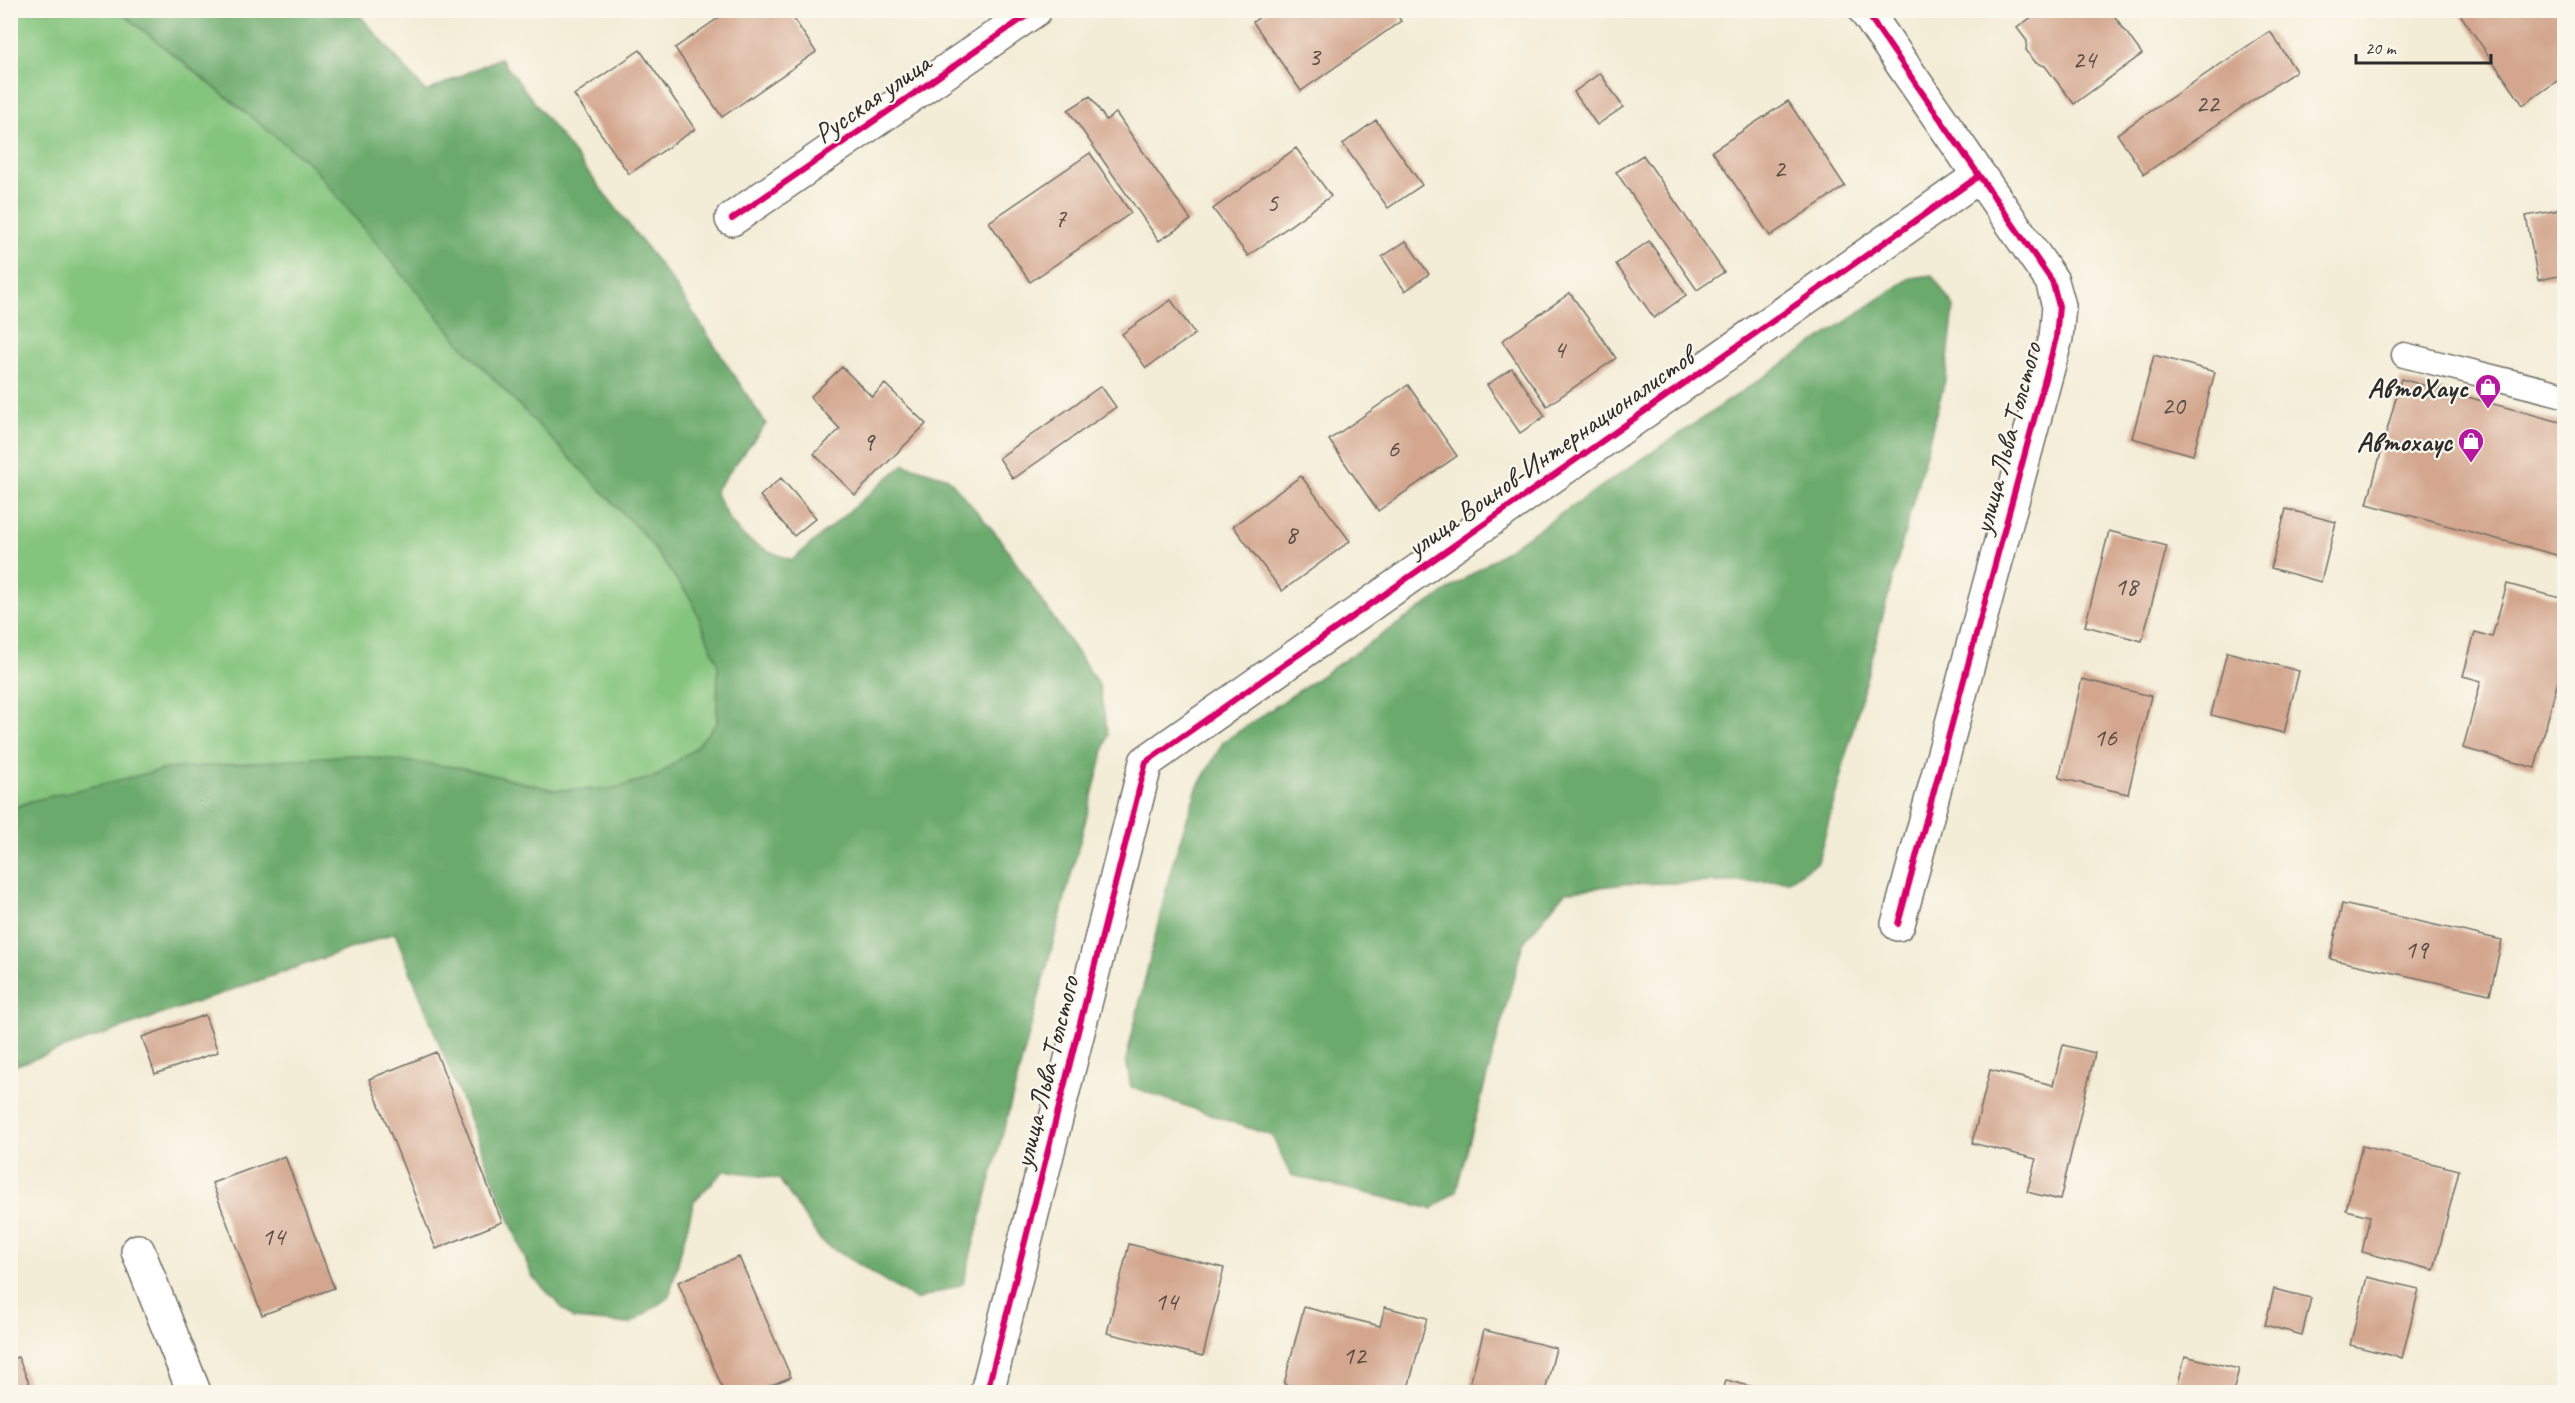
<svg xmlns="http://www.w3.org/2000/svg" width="2575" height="1403" font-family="Caveat,sans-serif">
<rect width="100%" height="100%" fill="#fbf7ec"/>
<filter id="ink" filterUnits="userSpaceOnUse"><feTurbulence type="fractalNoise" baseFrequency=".0167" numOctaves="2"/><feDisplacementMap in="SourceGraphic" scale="12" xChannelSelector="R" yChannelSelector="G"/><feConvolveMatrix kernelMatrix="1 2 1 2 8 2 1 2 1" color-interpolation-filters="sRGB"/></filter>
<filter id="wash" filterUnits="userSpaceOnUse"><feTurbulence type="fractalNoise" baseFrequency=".008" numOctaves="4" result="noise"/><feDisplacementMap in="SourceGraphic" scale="24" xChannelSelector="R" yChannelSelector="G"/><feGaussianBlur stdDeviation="1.35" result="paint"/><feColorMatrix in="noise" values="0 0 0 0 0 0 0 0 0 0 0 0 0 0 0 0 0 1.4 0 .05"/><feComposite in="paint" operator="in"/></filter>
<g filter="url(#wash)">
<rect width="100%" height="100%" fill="#f3ecd6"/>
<path fill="#84c57d" stroke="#587854" stroke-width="1.5" d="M 11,11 L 119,11 L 311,165 L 465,349 L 645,536 L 691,599 L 718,664 L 717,723 L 695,748 L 657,776 L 611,789 L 554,790 L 463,768 L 31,801 L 11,809 Z"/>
<path fill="#6baa6c" stroke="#4b6a4c" stroke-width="1.5" d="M 119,11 L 356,11 L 426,92 L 500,58 L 673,282 L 766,424 L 715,491 C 735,536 746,543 792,560 L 904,464 L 948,478 L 997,535 L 1099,685 L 1108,735 L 963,1284 L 916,1300 L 821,1241 L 779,1179 L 725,1170 L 694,1201 L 669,1297 L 630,1324 L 573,1319 L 532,1276 L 395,933 L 11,1067 L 11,809 L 31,801 L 165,769 L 352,755 L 463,768 L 554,790 L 611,789 L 657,776 L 695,748 L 717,723 L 718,664 L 691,599 L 645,536 L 465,349 L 311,165 Z
M 1932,275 L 1954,307 L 1946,376 L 1818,862 L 1789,881 L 1624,884 L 1565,892 L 1523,943 L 1456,1191 L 1432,1209 L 1291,1175 L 1272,1136 L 1131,1087 L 1126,1060 L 1172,865 L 1197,788 L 1223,742 L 1910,278 Z"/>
<g id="blocks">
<path fill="#d3a68d" d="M 730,10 L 788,10 L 816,52 L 722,117 L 675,48 Z
M 1269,10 L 1394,10 L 1401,21 L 1301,91 L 1253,22 Z
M 1437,10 L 1453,10 L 1442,18 Z
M 2041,10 L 2110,10 L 2142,54 L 2074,104 L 2045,66 L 2036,63 L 2026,50 L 2027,41 L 2017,28 Z
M 2457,10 L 2562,10 L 2564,76 L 2523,105 Z
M 2270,31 L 2296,71 L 2144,174 L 2117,134 Z
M 640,50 L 695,129 L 629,174 L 574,95 Z
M 1600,73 L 1623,107 L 1597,125 L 1574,92 Z
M 1090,96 L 1106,120 L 1116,113 L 1191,220 L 1159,241 L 1068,110 Z
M 1788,101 L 1845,186 L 1770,236 L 1712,151 Z
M 1376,120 L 1422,185 L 1388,208 L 1343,144 Z
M 1296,148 L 1331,196 L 1248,256 L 1213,209 Z
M 1090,153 L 1131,213 L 1030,282 L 989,222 Z
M 1643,155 L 1724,272 L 1697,290 L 1616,172 Z
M 2564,209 L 2564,275 L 2538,280 L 2526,216 Z
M 1406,241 L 1429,274 L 1405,291 L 1382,257 Z
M 1649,241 L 1686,295 L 1654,318 L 1616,264 Z
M 1570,293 L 1616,358 L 1547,406 L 1502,341 Z
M 1171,300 L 1195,334 L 1146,368 L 1122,334 Z
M 2154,355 L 2215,372 L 2193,455 L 2132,438 Z
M 842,367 L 872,397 L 885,384 L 926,424 L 855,495 L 814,454 L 840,429 L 810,397 Z
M 1512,368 L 1545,416 L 1520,433 L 1487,385 Z
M 2401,379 L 2564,423 L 2564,557 L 2367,504 Z
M 1408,385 L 1457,456 L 1378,511 L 1329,440 Z
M 1101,386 L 1116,407 L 1013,479 L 999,458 Z
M 1301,476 L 1350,541 L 1282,591 L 1233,526 Z
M 781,478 L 816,518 L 794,536 L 760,496 Z
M 2286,509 L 2336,522 L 2321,582 L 2271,568 Z
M 2109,531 L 2167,546 L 2142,641 L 2085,626 Z
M 2507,584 L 2564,599 L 2564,658 L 2535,768 L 2463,748 L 2481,681 L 2463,676 L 2475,632 L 2492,637 Z
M 2227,652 L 2299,671 L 2284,733 L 2211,715 Z
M 2082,679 L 2151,696 L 2128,794 L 2059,778 Z
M 2342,904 L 2502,940 L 2490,994 L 2330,959 Z
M 205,1015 L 218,1052 L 155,1074 L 142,1037 Z
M 2063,1045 L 2095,1053 L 2060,1200 L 2027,1192 L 2036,1159 L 1972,1143 L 1990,1070 L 2053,1085 Z
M 436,1052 L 502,1222 L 436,1249 L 369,1079 Z
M 2362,1146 L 2459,1170 L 2434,1270 L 2362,1252 L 2370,1216 L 2346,1210 Z
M 285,1156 L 334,1288 L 262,1315 L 212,1183 Z
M 1129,1244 L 1224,1268 L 1203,1356 L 1107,1333 Z
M 739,1257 L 791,1377 L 754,1392 L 724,1392 L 678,1282 Z
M 2367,1277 L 2419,1289 L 2402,1358 L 2350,1345 Z
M 2274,1289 L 2311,1298 L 2302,1335 L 2265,1325 Z
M 1304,1307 L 1380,1326 L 1385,1307 L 1427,1318 L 1407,1392 L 1318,1392 L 1284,1384 Z
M 1484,1330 L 1556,1348 L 1545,1392 L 1468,1392 Z
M 2185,1356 L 2239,1369 L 2233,1392 L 2176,1392 Z
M 18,1357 L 33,1392 L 10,1392 L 10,1360 Z
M 1726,1380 L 1773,1392 L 1723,1392 Z
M 1676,1386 L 1700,1392 L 1674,1392 Z"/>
</g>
</g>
<g filter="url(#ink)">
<use href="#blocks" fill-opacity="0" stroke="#716f67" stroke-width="1.5"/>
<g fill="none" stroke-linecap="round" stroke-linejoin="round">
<g stroke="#716f67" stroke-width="27">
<path id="lane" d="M 2404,355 L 2564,395"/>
</g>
<g stroke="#716f67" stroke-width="36">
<path id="street" d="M 1865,10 L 2052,281 L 2059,306 L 2056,338 L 1898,924
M 732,219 L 1035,10
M 138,1251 L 194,1392
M 987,1392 L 1146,762 L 1979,176"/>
</g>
<use href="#lane" stroke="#fff" stroke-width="24"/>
<use href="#street" stroke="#fff" stroke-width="33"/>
<g stroke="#fbf7ec" stroke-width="10">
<path id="cycleway" d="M 1865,10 L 2052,281 L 2059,306 L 2056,338 L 1898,924
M 732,219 L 1035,10
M 987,1392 L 1146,762 L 1979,176"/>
</g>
<use href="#cycleway" stroke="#d6006c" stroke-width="6"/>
</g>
</g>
<defs>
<g id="shop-pin" transform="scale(1.35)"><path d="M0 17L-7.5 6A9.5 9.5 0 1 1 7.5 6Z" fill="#b5179e" stroke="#fbf7ec"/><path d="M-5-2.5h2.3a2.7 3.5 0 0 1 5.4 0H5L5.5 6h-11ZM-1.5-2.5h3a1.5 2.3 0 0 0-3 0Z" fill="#fff"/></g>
</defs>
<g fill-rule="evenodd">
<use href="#shop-pin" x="2488" y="387"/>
<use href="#shop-pin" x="2471" y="441"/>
</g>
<g text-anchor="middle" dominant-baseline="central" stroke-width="4.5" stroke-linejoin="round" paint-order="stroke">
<g font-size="26" fill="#554a44">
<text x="1314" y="56">3</text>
<text x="2084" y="59">24</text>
<text x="2207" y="103">22</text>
<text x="1779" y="168">2</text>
<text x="1272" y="202">5</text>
<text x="1060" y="218">7</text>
<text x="1559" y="349">4</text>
<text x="2173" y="405">20</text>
<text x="868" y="441">9</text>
<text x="1393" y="448">6</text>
<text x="1291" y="534">8</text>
<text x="2126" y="586">18</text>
<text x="2105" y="737">16</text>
<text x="2416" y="949">19</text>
<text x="273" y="1236">14</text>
<text x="1166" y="1301">14</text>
<text x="1354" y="1355">12</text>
</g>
<g font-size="28" fill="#2b2b2b" stroke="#fbf7ec">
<text transform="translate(872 98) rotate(-35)">Русская улица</text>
<text transform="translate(2007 438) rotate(-75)">улица Льва Толстого</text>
<text transform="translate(1550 452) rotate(-35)">улица Воинов-Интернационалистов</text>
<text transform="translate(1046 1072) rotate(-76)">улица Льва Толстого</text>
</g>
<g font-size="28" font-weight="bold" fill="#2b2b2b" stroke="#fbf7ec" text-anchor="end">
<text x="2468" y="387">АвтоХаус</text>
<text x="2452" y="441">Автохаус</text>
</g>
</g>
<rect width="2575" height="1403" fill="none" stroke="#fbf7ec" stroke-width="36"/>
<path d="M2356 54v9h135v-9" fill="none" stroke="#2b2b2b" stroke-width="3"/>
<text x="2365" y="54" font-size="18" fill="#2b2b2b" stroke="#fbf7ec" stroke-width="4.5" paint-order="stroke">20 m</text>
</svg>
